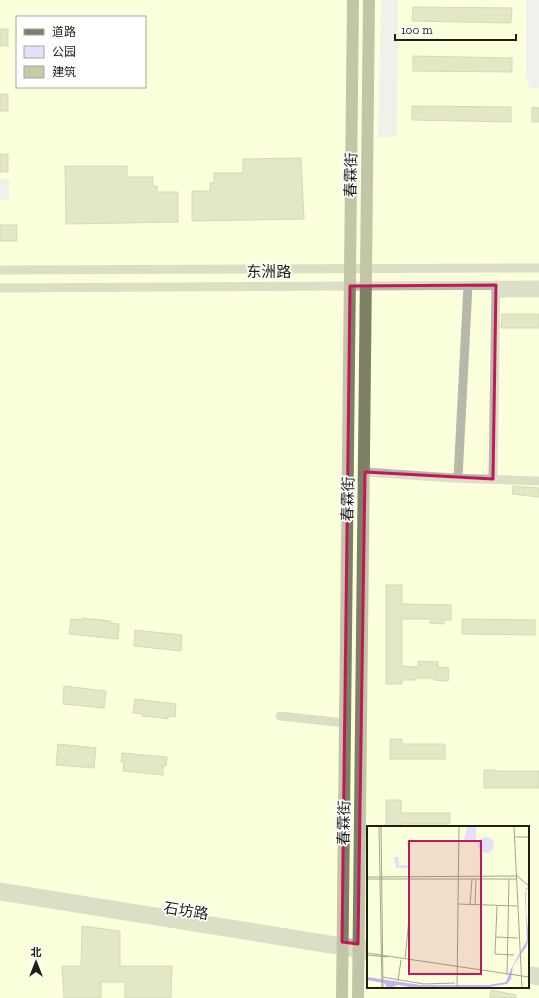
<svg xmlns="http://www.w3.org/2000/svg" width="539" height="998" font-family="'Zilla Slab','Noto Sans SC',serif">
<rect width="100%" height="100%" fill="#fbffdc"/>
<path fill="#e7defa" d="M 381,0 L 398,0 L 397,137 L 378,137 Z
M 526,0 L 539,0 L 539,88 L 530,88 L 528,83 L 526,76 Z
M 0,179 L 9,179 L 9,200 L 0,200 Z"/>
<path fill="#c6caa9" stroke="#a6a989" d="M 413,7 L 512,8 L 511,23 L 412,21 Z
M 0,29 L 8,29 L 8,46 L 0,46 Z
M 413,56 L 512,58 L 512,72 L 413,71 Z
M 0,94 L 8,94 L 8,111 L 0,111 Z
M 412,106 L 511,107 L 511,122 L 412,120 Z
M 532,107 L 539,108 L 539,122 L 532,122 Z
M 0,154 L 8,154 L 8,172 L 0,172 Z
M 301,158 L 304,219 L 192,221 L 192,191 L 210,191 L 210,183 L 214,183 L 214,173 L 243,173 L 243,159 Z
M 65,166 L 127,166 L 127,177 L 153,177 L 153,186 L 157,186 L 157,192 L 178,192 L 178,222 L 66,224 Z
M 0,225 L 17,225 L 17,241 L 0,241 Z
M 502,314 L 539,314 L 539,328 L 501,328 Z
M 513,486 L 539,488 L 539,497 L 512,494 Z
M 386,585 L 402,585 L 402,604 L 451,605 L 451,620 L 444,620 L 444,624 L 430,623 L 430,619 L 402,619 L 402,666 L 418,667 L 418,661 L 438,662 L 438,667 L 449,668 L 448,681 L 434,680 L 434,678 L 416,678 L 416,680 L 402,680 L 402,684 L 386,684 Z
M 82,618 L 111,621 L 110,623 L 119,624 L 118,639 L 69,634 L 71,619 L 82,620 Z
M 462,619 L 535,620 L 535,635 L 462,634 Z
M 135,630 L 182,635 L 181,651 L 134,646 Z
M 64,686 L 106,691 L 104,708 L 63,704 Z
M 135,699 L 176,704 L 175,717 L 168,716 L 168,719 L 154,717 L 142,716 L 142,714 L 133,713 Z
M 390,739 L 402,739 L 402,744 L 445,744 L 445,759 L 390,759 Z
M 58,744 L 96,748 L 94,768 L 56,765 Z
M 122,753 L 167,757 L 166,766 L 163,766 L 163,775 L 123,771 L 124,762 L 121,762 Z
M 484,770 L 496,770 L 496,771 L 539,771 L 539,788 L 484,788 Z
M 386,800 L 401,800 L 401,813 L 450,813 L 450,824 L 401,824 L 401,827 L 386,827 Z
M 82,926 L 120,931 L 120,966 L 172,966 L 171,998 L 125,998 L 125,982 L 101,982 L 101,998 L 64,998 L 62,966 L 81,966 Z
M 491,990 L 516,995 L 516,998 L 490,998 Z"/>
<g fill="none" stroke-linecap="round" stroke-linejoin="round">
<path stroke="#b6b8aa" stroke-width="9" d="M 0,270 L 539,268
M 0,288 L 539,285
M 496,293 L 539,293
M 365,472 L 453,478 L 539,481
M 458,478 L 468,285
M 493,479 L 496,285
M 280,716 L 345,723
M 0,887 L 368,946
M 0,896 L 368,955
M 528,971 L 539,972
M 528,979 L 539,981"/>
<path stroke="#7d8066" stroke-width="12" d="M 342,998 L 353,0
M 358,998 L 369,0"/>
</g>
<path d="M0 0H539V998H0ZM 496,285 L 493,479 L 365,472 L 358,944 L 342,942 L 350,286 Z" fill="#fbffdc" fill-opacity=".55" fill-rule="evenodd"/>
<path fill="none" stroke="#c2185b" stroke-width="3" stroke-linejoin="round" d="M 496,285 L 493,479 L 365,472 L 358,944 L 342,942 L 350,286 Z"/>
<g text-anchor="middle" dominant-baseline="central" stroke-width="3.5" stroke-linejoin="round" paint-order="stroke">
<g font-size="15" fill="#1f2014" stroke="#fff">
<text transform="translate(351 175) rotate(-89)">春霖街</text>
<text x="269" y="272">东洲路</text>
<text transform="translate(348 499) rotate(-89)">春霖街</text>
<text transform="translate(344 823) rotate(-89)">春霖街</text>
<text transform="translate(186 911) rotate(9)">石坊路</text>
</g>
</g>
<g transform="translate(367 826)">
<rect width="162" height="162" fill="#fbffdc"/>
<path d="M 100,0 L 109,0 L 109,14 L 97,14 ZM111 19a8 8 0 1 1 16 0a8 8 0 1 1-16 0ZM 27,31 L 32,31 L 32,39 L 43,39 L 43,42 L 29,42 Z" fill="#e7defa"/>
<path d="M 162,61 L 159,64 L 159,86 L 162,113 L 159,121 L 146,140 L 144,153 L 140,158 L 122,161 L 50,162 L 31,159 L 21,162 L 17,157 L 0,154 L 0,151 L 54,159 L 122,159 L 139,156 L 144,143 L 160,114 L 158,69 L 159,62 Z" fill="#c8b0f3"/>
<path fill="none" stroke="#a3a68c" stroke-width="1" d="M 12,0 L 15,162M 14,0 L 16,162M 147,0 L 155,162M 147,11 L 162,11M 149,49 L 162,60M 0,51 L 149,50M 0,53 L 149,53M 91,78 L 150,80M 103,79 L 105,53M 108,79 L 109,53M 130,80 L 128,128 L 147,129M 129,111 L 151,112M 0,127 L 162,151M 0,129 L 21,131M 38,133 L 42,93M 140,149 L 142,53M 16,151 L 57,158 L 88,157M 31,155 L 34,134M 90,162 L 92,0"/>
<path fill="#c2185b" fill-opacity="0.15" stroke="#c2185b" stroke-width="2" d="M 42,15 L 114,15 L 114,148 L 42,148 Z"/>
<rect width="162" height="162" fill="none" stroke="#1f2014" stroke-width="2"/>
</g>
<rect x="16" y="16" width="130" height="72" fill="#ffffff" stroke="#a5a6a1"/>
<rect x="24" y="29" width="20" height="6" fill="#7d8066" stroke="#a5a6a1"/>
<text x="52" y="36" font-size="12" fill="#1f2014">道路</text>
<rect x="24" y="46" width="20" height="12" fill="#e7defa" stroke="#a5a6a1"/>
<text x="52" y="56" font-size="12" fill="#1f2014">公园</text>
<rect x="24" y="66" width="20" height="12" fill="#c6caa9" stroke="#a5a6a1"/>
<text x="52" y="76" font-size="12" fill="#1f2014">建筑</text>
<g transform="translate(36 962)" stroke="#ffffff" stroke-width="3" paint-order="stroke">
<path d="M0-3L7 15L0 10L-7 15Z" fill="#1f2014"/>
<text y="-6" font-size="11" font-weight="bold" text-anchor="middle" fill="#1f2014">北</text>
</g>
<path d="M395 34v6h121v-6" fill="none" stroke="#1f2014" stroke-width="2"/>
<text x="401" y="34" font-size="12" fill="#1f2014" stroke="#ffffff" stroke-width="3" paint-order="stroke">100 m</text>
</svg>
